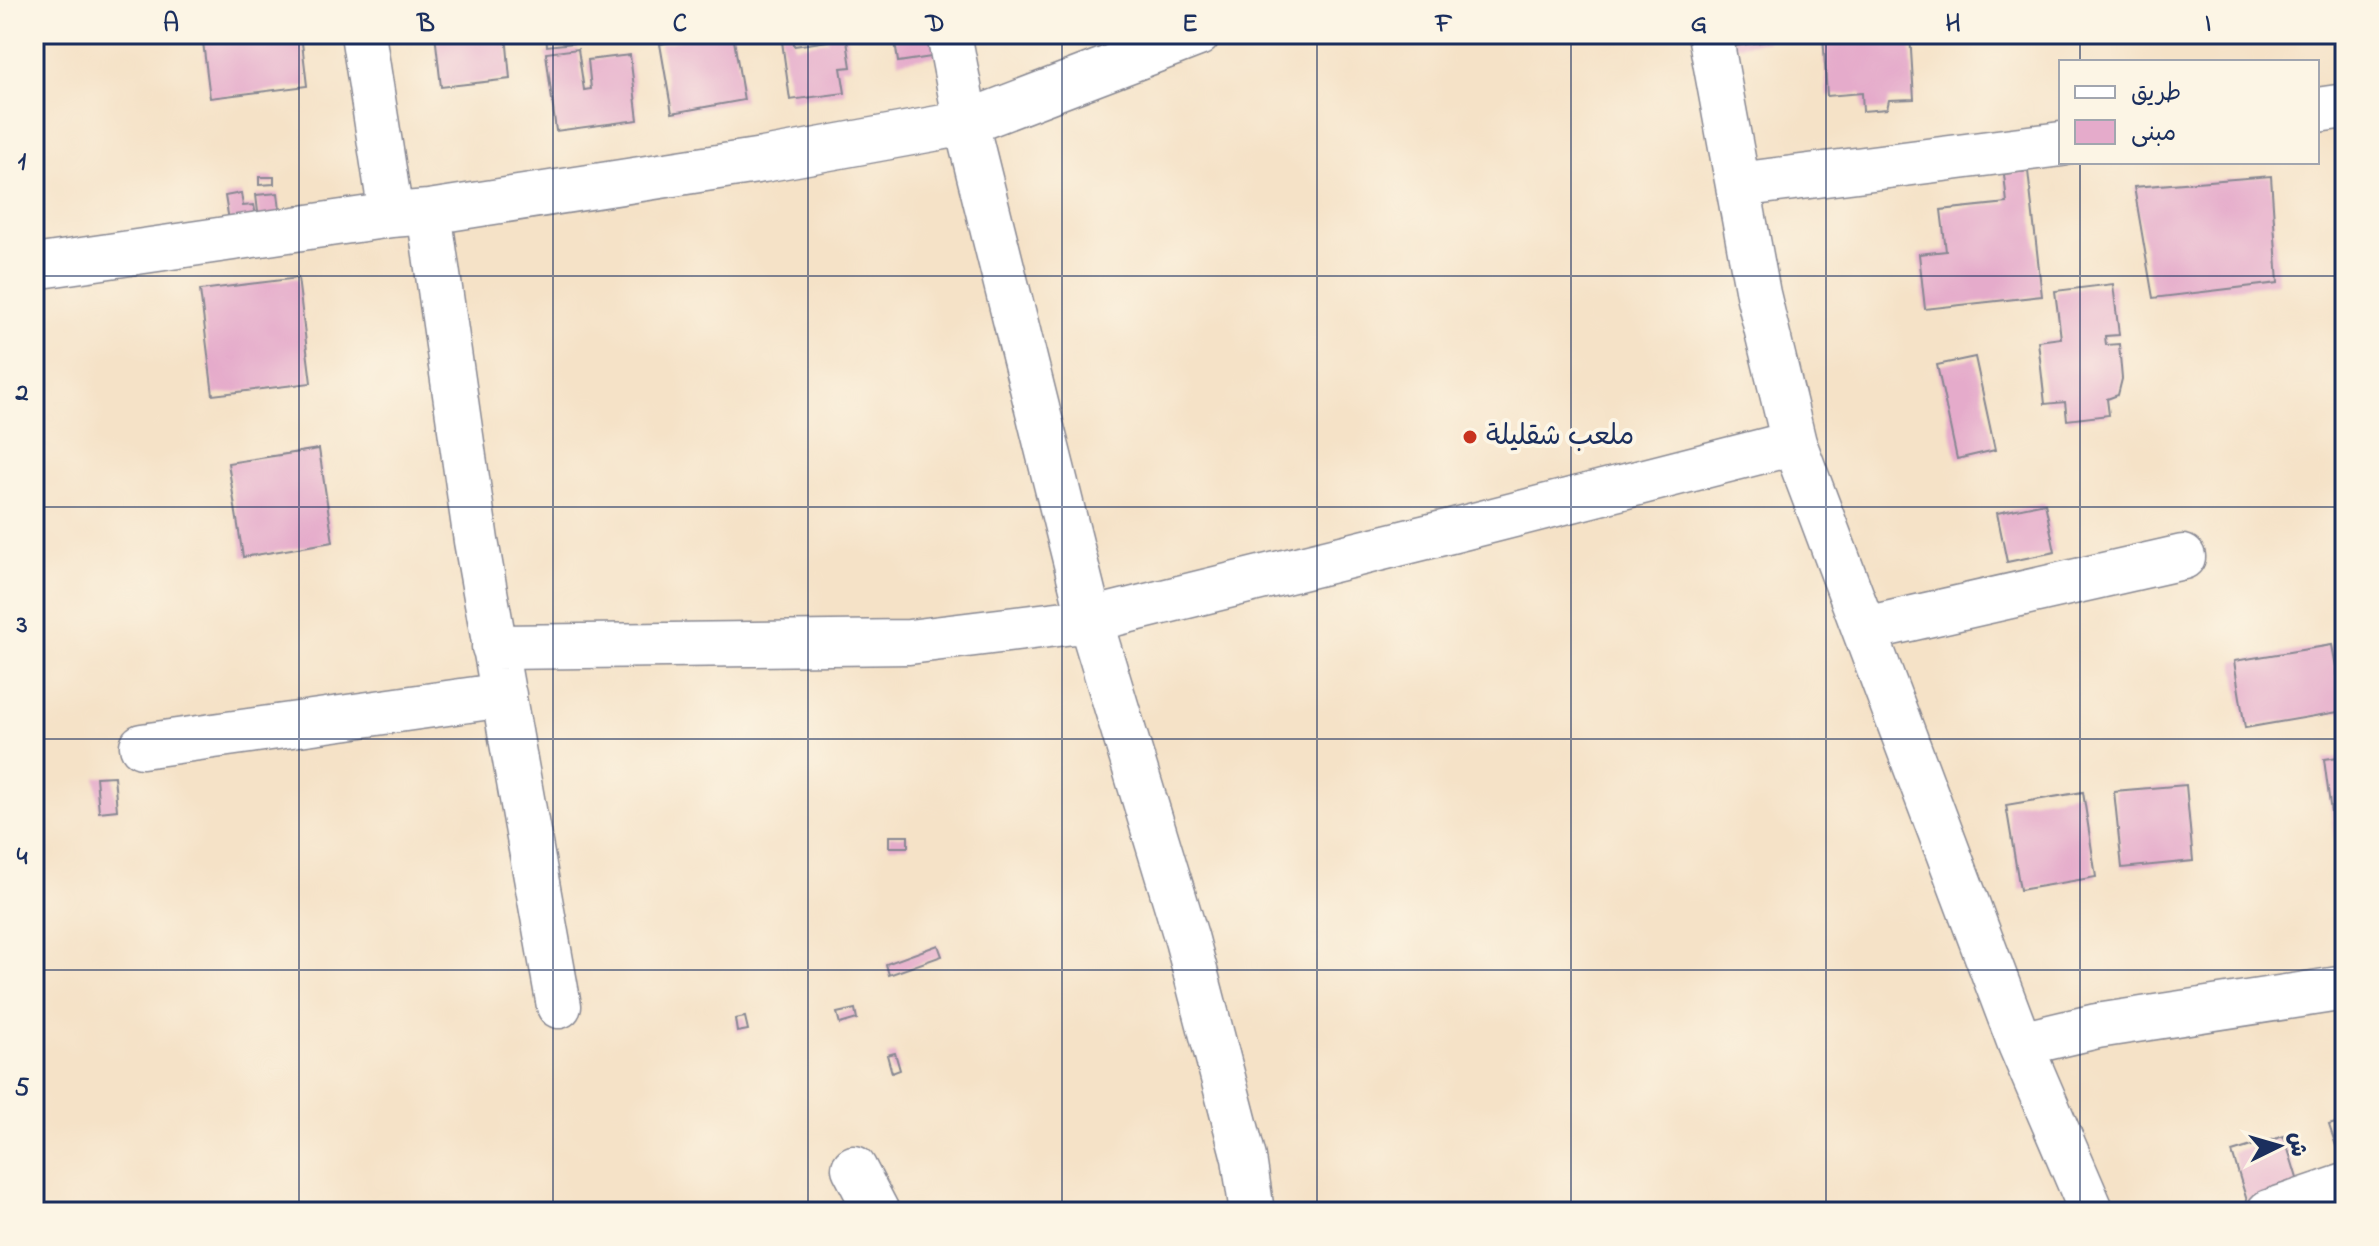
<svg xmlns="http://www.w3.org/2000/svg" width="2379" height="1246" font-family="'Indie Flower','Playpen Sans Arabic',sans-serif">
<rect width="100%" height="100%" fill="#fcf5e5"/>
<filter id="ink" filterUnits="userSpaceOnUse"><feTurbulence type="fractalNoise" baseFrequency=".0125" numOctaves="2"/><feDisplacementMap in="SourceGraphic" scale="16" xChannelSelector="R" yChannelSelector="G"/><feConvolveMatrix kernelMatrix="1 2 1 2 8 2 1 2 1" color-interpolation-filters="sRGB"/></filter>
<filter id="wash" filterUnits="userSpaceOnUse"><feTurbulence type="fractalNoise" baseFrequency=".006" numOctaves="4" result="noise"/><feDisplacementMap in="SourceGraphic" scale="32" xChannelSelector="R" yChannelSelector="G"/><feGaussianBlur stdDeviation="1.8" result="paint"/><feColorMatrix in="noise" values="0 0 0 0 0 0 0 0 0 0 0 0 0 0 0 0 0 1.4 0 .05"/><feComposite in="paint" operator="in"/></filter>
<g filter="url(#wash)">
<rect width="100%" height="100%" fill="#f5e2c7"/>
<g id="blocks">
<path fill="#e5abcb" d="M 202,34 L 301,34 L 307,86 L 210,98 Z
M 435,34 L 506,34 L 510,79 L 441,87 Z
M 546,34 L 572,34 L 573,43 L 547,46 Z
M 711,34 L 733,34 L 744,100 L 672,113 L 660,44 Z
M 781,34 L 793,34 L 794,46 L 828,41 L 827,34 L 846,34 L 851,67 L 841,68 L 845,93 L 790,100 Z
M 894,34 L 935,34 L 938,56 L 898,62 Z
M 1732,34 L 1766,34 L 1767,41 L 1734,46 Z
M 1823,34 L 1910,34 L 1914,99 L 1889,100 L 1887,109 L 1863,111 L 1862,93 L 1827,96 Z
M 578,49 L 584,90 L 591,89 L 588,60 L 630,55 L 638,120 L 556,131 L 546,53 Z
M 2028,171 L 2042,296 L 1925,309 L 1919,254 L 1946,251 L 1941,210 L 2007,203 L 2004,174 Z
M 2271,176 L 2278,283 L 2153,298 L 2134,187 Z
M 259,177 L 274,177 L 274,184 L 259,185 Z
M 241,193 L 243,206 L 254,205 L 258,228 L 231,233 L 225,196 Z
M 278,193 L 282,227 L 260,229 L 256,195 Z
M 298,278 L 311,383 L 213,395 L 200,290 Z
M 2113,284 L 2119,335 L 2105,336 L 2106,345 L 2119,344 L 2122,379 L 2118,395 L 2107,399 L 2109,415 L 2067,420 L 2065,402 L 2045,404 L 2038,341 L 2061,338 L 2055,291 Z
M 1975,357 L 1995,450 L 1957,459 L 1937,365 Z
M 319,449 L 333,542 L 243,557 L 228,463 Z
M 2045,503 L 2055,552 L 2007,562 L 1997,513 Z
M 2332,645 L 2344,711 L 2245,728 L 2234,661 Z
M 2345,756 L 2345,905 L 2343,905 L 2324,759 Z
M 114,776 L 117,810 L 99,812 L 96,777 Z
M 2186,785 L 2193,861 L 2122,868 L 2114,791 Z
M 2083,792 L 2096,877 L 2020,890 L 2006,805 Z
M 889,836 L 908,836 L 908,847 L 889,847 Z
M 938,945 L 942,956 L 889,975 L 886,964 Z
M 855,1009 L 857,1019 L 840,1024 L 837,1013 Z
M 745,1017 L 748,1030 L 737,1032 L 735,1019 Z
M 895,1053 L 900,1070 L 892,1073 L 887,1055 Z
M 2345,1120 L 2345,1163 L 2342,1164 L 2329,1125 Z
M 2284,1136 L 2300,1188 L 2248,1204 L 2232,1152 Z"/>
</g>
</g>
<g filter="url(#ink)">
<use href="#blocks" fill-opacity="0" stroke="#888892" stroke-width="2"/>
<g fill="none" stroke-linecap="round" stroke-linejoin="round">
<g stroke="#888892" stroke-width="47">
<path id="minor" d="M 363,34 L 391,215
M 949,34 L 966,123 L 1090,620 L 1187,940 L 1244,1158 L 1252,1212
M 1710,34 L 1758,294 L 1794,443 L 2020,1044 L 2092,1212
M 2317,110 L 2345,106
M 1738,185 L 2061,144
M 429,212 L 476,541 L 559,1006
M 34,267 L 391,215 L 429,212 L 763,160 L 966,123 L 1198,34
M 1865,629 L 2183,557
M 494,647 L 909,642 L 1090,620 L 1451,531 L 1794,443
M 142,746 L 504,695
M 2020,1044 L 2097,1026 L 2345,988
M 854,1168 L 877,1212
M 2269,1212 L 2345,1186"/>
</g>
<use href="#minor" stroke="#fff" stroke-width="44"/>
</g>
</g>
<path fill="none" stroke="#1b2f5e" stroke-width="2" stroke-opacity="0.55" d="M 299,34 L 299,1212M 553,34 L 553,1212M 808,34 L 808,1212M 1062,34 L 1062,1212M 1317,34 L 1317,1212M 1571,34 L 1571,1212M 1826,34 L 1826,1212M 2080,34 L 2080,62M 2080,162 L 2080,1212M 34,276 L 2345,276M 34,507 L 2345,507M 34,739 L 2345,739M 34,970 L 2345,970"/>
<circle fill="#c8321e" stroke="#fcf5e5" stroke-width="3" cx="1470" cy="437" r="8"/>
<g text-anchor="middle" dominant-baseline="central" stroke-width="8" stroke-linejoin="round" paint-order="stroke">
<g font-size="28" fill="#1b2f5e" stroke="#fcf5e5" text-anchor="start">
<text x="1486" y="437">ملعب شقليلة</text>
</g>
</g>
<rect width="2379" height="1246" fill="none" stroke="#fcf5e5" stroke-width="88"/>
<rect x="2059" y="60" width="260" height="104" fill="#fcf5e5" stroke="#a2a6af" stroke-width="2"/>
<rect x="2075" y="86" width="40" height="12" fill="#ffffff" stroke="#a2a6af" stroke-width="2"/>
<text x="2131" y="100" font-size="24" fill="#1b2f5e">طريق</text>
<rect x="2075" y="120" width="40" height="24" fill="#e5abcb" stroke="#a2a6af" stroke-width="2"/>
<text x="2131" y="140" font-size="24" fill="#1b2f5e">مبنى</text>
<g transform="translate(2279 1146) rotate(85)" stroke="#fcf5e5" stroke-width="6" paint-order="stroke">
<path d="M0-6L14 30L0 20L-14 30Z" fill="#1b2f5e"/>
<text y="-12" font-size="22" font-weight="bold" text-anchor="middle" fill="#1b2f5e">ش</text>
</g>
<rect x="44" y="44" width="2291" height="1158" fill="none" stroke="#1b2f5e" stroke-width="3"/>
<g font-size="26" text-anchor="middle" font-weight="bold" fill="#1b2f5e">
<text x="171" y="31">A</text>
<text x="426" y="31">B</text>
<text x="680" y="31">C</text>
<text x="935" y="31">D</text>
<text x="1190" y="31">E</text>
<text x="1444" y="31">F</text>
<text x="1699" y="31">G</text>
<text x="1953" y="31">H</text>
<text x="2208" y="31">I</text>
<text x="22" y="169">1</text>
<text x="22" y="400">2</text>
<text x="22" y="632">3</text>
<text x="22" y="864">4</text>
<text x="22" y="1095">5</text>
</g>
</svg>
